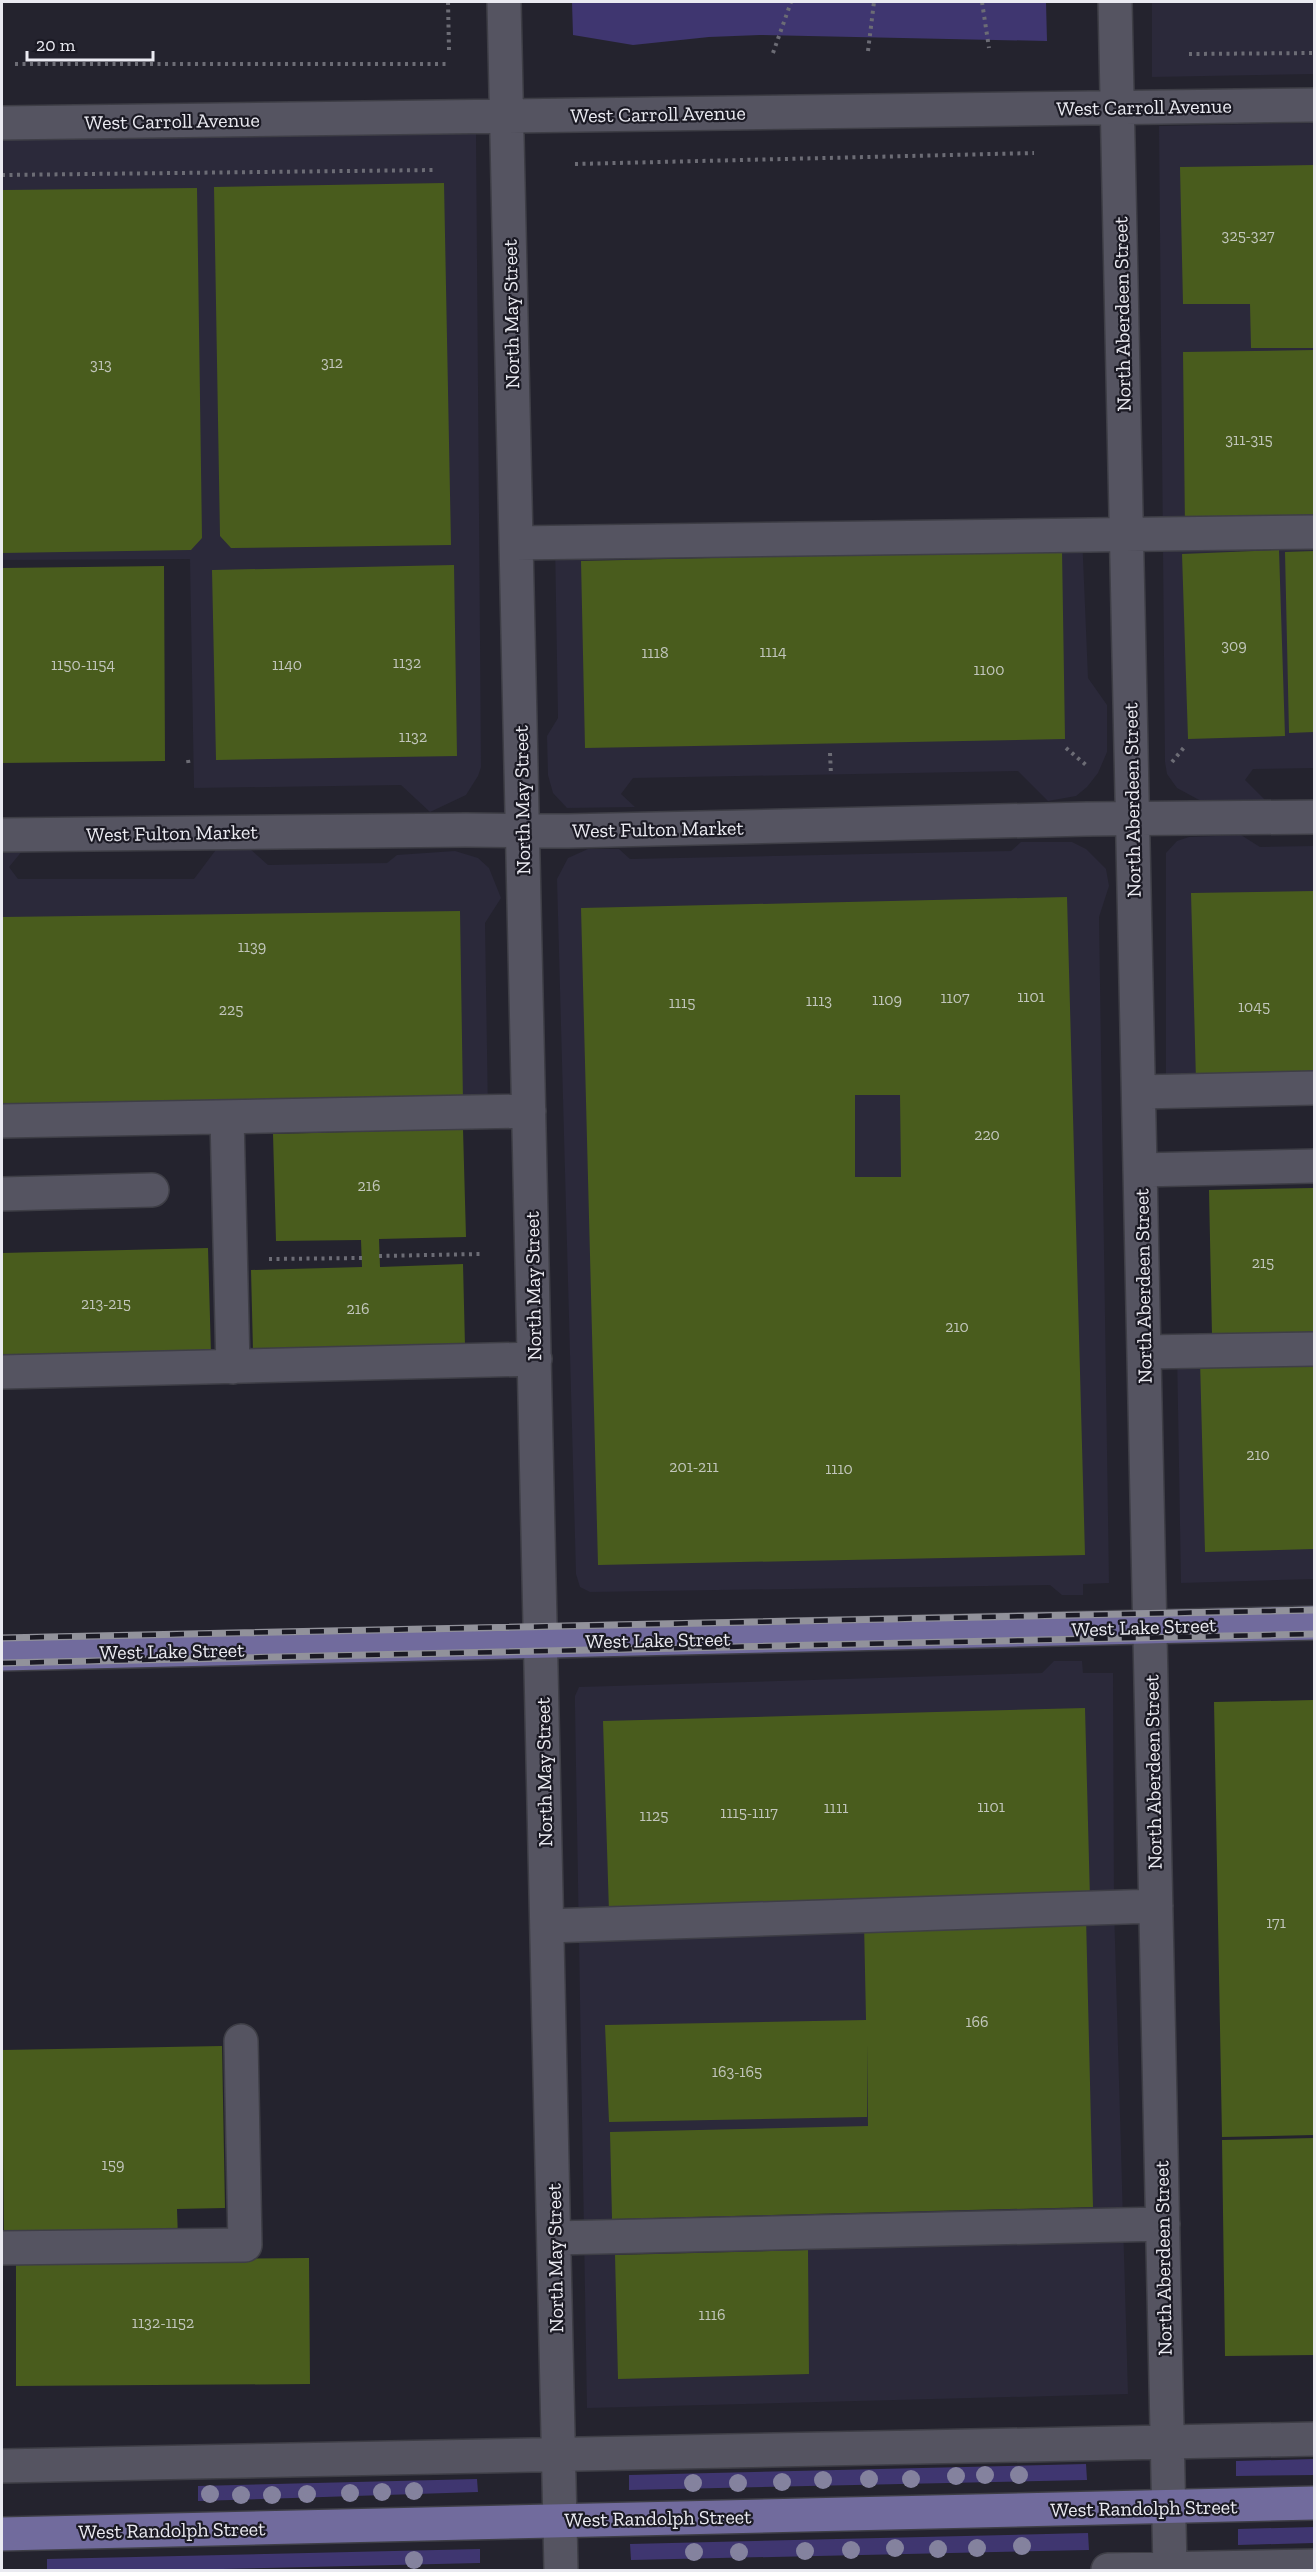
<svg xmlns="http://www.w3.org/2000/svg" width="1316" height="2572" font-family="'Zilla Slab',serif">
<rect width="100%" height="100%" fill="#24232e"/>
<path fill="#2b293a" d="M 1152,2 L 1314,2 L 1314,74 L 1152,77 Z
M 1314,123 L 1314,768 L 1253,769 L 1245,780 L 1266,801 L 1201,801 L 1177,788 L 1167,774 L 1165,762 L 1159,126 Z
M 476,133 L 481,767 L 478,776 L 466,795 L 430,812 L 401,785 L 194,788 L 190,559 L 2,560 L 2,140 Z
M 1082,534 L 1088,678 L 1107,705 L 1107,752 L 1098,773 L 1087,787 L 1076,796 L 1048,801 L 1018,771 L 633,778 L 621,794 L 635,807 L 567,808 L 553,793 L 548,775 L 547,736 L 558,718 L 555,543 Z
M 1241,835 L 1260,847 L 1314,846 L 1314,1088 L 1166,1091 L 1166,853 L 1177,841 L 1189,837 Z
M 1021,842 L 1072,842 L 1086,849 L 1106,869 L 1109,886 L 1099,917 L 1109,1583 L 1083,1584 L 1083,1595 L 1062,1595 L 1050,1585 L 590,1592 L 580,1587 L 576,1574 L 557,879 L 568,858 L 588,849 L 619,849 L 630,859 L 1011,851 Z
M 218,847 L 249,848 L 268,865 L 387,863 L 397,855 L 455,851 L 478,858 L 489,868 L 501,898 L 485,923 L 488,1112 L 2,1121 L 2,850 L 23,850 L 9,867 L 18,879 L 194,879 Z
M 1314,1348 L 1314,1579 L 1181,1583 L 1177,1351 Z
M 1054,1661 L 1082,1661 L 1083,1673 L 1113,1673 L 1114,1907 L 1128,2394 L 587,2408 L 575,1707 L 575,1696 L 579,1687 L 1042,1673 Z"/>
<path fill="#3f3670" d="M 572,2 L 1046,2 L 1047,41 L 760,35 L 709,37 L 633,45 L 573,35 Z
M 1314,2459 L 1314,2475 L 1236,2476 L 1236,2461 Z
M 1086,2464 L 1087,2480 L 629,2490 L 629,2475 Z
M 477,2479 L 478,2492 L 198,2501 L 198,2486 Z
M 1314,2527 L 1314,2543 L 1238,2545 L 1238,2529 Z
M 1088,2533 L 1089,2550 L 631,2560 L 630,2544 Z
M 480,2549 L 480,2563 L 177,2570 L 47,2570 L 47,2559 Z"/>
<path fill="#495c1d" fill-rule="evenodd" d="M 1314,165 L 1314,348 L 1251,348 L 1250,304 L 1183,304 L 1180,167 Z
M 444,183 L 451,545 L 231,548 L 220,536 L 214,187 Z
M 197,188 L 202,538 L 191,550 L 2,553 L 2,190 Z
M 1314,350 L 1314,527 L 1185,528 L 1183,352 Z
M 1062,550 L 1065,739 L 585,748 L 581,561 Z
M 1279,550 L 1285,736 L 1188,739 L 1182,554 Z
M 1314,551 L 1314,732 L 1289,733 L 1285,552 Z
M 454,565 L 457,756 L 216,760 L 212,570 Z
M 164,566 L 165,761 L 2,763 L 2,568 Z
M 1314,891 L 1314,1079 L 1196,1081 L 1191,893 Z
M 1067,897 L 1085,1555 L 598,1565 L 581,908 ZM 855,1095 L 900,1095 L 901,1177 L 855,1177 Z
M 460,911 L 463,1102 L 2,1108 L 2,917 Z
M 463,1129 L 466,1237 L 379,1239 L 380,1267 L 463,1264 L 465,1346 L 253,1351 L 251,1270 L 362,1267 L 361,1240 L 276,1241 L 273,1134 Z
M 1314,1188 L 1314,1334 L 1212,1336 L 1209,1190 Z
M 208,1248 L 211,1354 L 2,1359 L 2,1253 Z
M 1314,1357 L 1314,1549 L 1205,1552 L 1200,1360 Z
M 1314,1700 L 1314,2135 L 1222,2137 L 1214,1702 Z
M 1085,1708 L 1090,1899 L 609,1912 L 603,1721 Z
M 1086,1917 L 1093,2207 L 612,2219 L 610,2132 L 868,2126 L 867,2044 L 867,2117 L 609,2122 L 605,2025 L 866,2020 L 864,1922 Z
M 222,2046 L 225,2208 L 177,2209 L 178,2238 L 4,2241 L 2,2050 Z
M 1314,2138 L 1314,2355 L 1225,2356 L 1222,2140 Z
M 808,2250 L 809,2374 L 618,2379 L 615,2255 Z
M 309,2258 L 310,2384 L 16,2386 L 16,2260 Z"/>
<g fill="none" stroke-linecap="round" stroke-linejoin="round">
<g stroke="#3e3e46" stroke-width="36">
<path id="minor" d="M 504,2 L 561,2570
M 1115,2 L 1170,2570
M 2,123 L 1314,105
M 516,543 L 1314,532
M 2,835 L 466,830 L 568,831 L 1087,819 L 1314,817
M 1139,1092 L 1314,1088
M 227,1117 L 233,1367
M 2,1121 L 529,1111
M 1140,1170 L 1314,1166
M 2,1194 L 152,1190
M 1145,1352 L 1314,1349
M 2,1372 L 535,1359
M 547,1926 L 1156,1906
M 554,2238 L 1163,2224
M 2,2248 L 245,2245 L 241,2041
M 2,2466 L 1314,2439
M 1108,2570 L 1314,2566"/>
</g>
<g stroke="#3e3e46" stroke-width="36">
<path id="major" d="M 2,1654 L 1314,1623
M 2,2534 L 1314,2503"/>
</g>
<path stroke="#6c6c75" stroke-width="4" stroke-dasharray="3 4.5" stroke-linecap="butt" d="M 448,2 L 449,50
M 982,2 L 989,48
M 868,51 L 874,2
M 773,53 L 791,2
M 1189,54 L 1314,53
M 15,64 L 449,64
M 575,164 L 1034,153
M 2,175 L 433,170
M 1066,748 L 1086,765
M 830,753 L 831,775
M 188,760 L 189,766
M 1172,762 L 1186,745
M 379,1256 L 480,1254
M 269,1259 L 362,1258"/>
<use href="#minor" stroke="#555461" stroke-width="33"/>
<use href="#major" stroke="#716b9d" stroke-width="33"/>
<g stroke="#92929b" stroke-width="7">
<path id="rail" d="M 2,1638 L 1314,1610
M 2,1663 L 1314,1634"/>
</g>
<use href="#rail" stroke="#1b1a24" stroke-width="4.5" stroke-dasharray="14" stroke-linecap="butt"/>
</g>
<g fill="#84829e">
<circle cx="985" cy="2475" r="9"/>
<circle cx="1019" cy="2475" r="9"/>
<circle cx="956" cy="2476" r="9"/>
<circle cx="869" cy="2479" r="9"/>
<circle cx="911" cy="2479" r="9"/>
<circle cx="823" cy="2480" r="9"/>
<circle cx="782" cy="2482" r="9"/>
<circle cx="693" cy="2483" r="9"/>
<circle cx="738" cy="2483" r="9"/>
<circle cx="414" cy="2491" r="9"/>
<circle cx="382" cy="2492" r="9"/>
<circle cx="350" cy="2493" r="9"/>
<circle cx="210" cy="2494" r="9"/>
<circle cx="307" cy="2494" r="9"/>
<circle cx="241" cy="2495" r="9"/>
<circle cx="272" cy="2495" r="9"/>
<circle cx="1022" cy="2546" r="9"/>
<circle cx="895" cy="2548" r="9"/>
<circle cx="977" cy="2548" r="9"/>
<circle cx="938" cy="2549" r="9"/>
<circle cx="851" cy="2550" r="9"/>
<circle cx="805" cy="2551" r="9"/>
<circle cx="694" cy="2552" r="9"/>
<circle cx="739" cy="2552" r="9"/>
<circle cx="414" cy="2560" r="9"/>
</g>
<g text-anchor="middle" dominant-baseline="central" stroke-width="4.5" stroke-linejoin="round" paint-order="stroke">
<g font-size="16" fill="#c2c6bc">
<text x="1248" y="235">325-327</text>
<text x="332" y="362">312</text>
<text x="101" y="364">313</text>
<text x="1249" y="439">311-315</text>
<text x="1234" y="645">309</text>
<text x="773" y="651">1114</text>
<text x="655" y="652">1118</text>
<text x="407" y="662">1132</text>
<text x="83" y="664">1150-1154</text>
<text x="287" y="664">1140</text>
<text x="989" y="669">1100</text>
<text x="413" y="736">1132</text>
<text x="252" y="946">1139</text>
<text x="1031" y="996">1101</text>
<text x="955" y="997">1107</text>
<text x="887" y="999">1109</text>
<text x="819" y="1000">1113</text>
<text x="682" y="1002">1115</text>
<text x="1254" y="1006">1045</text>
<text x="231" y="1009">225</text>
<text x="987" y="1134">220</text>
<text x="369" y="1185">216</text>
<text x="1263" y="1262">215</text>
<text x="106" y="1303">213-215</text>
<text x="358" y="1308">216</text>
<text x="957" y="1326">210</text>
<text x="1258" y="1454">210</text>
<text x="694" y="1466">201-211</text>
<text x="839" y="1468">1110</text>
<text x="991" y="1806">1101</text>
<text x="836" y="1807">1111</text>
<text x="749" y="1812">1115-1117</text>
<text x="654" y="1815">1125</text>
<text x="1276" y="1922">171</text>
<text x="977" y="2021">166</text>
<text x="737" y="2071">163-165</text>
<text x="113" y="2164">159</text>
<text x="712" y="2314">1116</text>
<text x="163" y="2322">1132-1152</text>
</g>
<g font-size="20" fill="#eaeaf1" stroke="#1b1a24">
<text transform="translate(1144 107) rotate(-1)">West Carroll Avenue</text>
<text transform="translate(658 114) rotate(-1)">West Carroll Avenue</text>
<text transform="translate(172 121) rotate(-1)">West Carroll Avenue</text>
<text transform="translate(511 314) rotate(-91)">North May Street</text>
<text transform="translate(1122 314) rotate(-91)">North Aberdeen Street</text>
<text transform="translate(522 800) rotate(-91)">North May Street</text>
<text transform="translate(1132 800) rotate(-91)">North Aberdeen Street</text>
<text transform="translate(658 829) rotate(-1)">West Fulton Market</text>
<text transform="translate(172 833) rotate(-1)">West Fulton Market</text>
<text transform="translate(533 1286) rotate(-91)">North May Street</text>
<text transform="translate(1143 1286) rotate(-91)">North Aberdeen Street</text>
<text transform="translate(1144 1627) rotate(-2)">West Lake Street</text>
<text transform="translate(658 1640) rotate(-1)">West Lake Street</text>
<text transform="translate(172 1651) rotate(-1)">West Lake Street</text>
<text transform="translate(544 1772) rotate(-91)">North May Street</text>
<text transform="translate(1153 1772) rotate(-91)">North Aberdeen Street</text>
<text transform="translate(555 2258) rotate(-91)">North May Street</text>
<text transform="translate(1163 2258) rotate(-91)">North Aberdeen Street</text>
<text transform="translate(1144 2508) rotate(-1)">West Randolph Street</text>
<text transform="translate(658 2518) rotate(-1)">West Randolph Street</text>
<text transform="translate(172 2530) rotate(-1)">West Randolph Street</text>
</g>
</g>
<rect width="1316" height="2572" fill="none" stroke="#eaeaf1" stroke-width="6"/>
<path d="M27 51v9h126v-9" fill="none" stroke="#eaeaf1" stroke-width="3"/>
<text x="36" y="51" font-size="18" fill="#eaeaf1" stroke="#1b1a24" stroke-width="4.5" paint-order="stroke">20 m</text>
</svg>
